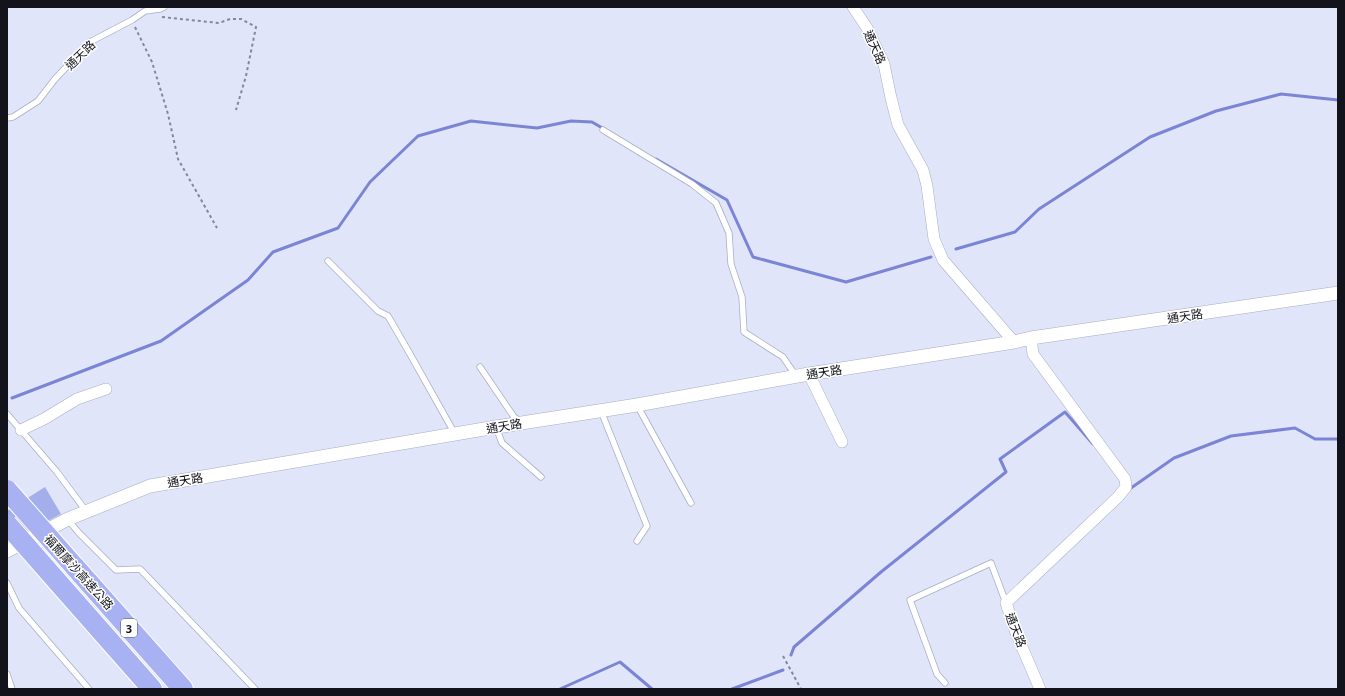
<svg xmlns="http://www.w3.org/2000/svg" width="1345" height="696" font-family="'Open Sans','Noto Sans TC',sans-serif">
<rect width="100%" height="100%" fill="#e1e5fa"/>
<path fill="#a4aeeb" d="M 45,487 L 61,514 L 8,542 L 7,541 L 7,511 Z"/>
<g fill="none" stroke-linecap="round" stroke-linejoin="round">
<path stroke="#7b85d5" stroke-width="3" d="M 656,159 L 727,200 L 753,257 L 846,282 L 931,257
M 956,249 L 1015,232 L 1039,209 L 1150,137 L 1216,111 L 1281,94 L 1338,100
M 12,398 L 161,341 L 248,280 L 273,252 L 338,228 L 370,182 L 418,136 L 471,121 L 537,128 L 571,121 L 592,122 L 604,129
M 1131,488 L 1174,458 L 1231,436 L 1295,428 L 1315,439 L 1338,439
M 791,655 L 794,647 L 881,572 L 1006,472 L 1000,459 L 1065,412 L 1093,444
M 560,689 L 620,662 L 652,689
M 732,689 L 783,670"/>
<g stroke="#a9adc1" stroke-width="7">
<path id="service" d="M 7,118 L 13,117 L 38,101 L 55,79 L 90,42 L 132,20 L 145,11 L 160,9 L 164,7
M 603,130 L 692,184 L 716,203 L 729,233 L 731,264 L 742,297 L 744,332 L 783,357 L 796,376
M 328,261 L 378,311 L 388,316 L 410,354 L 455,434
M 480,367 L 514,417 L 520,421
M 637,405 L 691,503
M 601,411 L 647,526 L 637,541
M 7,414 L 57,472 L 86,511
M 496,427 L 502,443 L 541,477
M 68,520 L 79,533 L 116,570 L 140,569 L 255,689
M 7,583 L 19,608 L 89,689
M 7,674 L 12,689
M 945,683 L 937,674 L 910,600 L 991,563 L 1006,603"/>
</g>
<g stroke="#a9adc1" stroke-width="12">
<path id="minor" d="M 853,7 L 867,28 L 884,64 L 891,98 L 898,125 L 923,170 L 927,186 L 934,239 L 943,260 L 1014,342
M 1031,338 L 1033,354 L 1125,479 L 1126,487 L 1118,497 L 1006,603 L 1016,633 L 1040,689
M 809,374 L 842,442
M 21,430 L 44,419 L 77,399 L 106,389"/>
</g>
<g stroke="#a9adc1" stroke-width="14">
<path id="tertiary" d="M 7,551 L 68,519 L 150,486 L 496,427 L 637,405 L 809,374 L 1014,342 L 1031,338 L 1338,293"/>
</g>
<g stroke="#fff" stroke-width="22">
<path id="motorway" d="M 74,566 L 183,689
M 56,580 L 152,689"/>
</g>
<path stroke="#848796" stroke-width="2" stroke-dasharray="3 3" stroke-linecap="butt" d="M 162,17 L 219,23 L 230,19 L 241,19 L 256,27 L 246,76 L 236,110
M 135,27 L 152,62 L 168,114 L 178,159 L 217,228
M 783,656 L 801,689"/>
<use href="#service" stroke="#fff" stroke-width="5.5"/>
<use href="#minor" stroke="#fff" stroke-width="11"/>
<use href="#tertiary" stroke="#fff" stroke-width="13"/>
<use href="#motorway" stroke="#a8b2f3" stroke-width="20"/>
<g stroke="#fff" stroke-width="22" stroke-linecap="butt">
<path id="motorway-bridge" d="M 7,490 L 74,566
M 7,524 L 56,580"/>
</g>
<use href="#motorway-bridge" stroke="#a8b2f3" stroke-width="20"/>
</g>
<g text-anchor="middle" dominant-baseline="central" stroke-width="3" stroke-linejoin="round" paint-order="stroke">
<rect fill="#fff" stroke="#5a5a5f" stroke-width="1" x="121" y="619" width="16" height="18" rx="3"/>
<g font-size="11" font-weight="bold" fill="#13141b">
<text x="129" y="628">3</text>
</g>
<g font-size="12" fill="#13141b" stroke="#fff">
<text transform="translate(875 47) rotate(66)">通天路</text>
<text transform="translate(80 55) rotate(-44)">通天路</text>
<text transform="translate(1185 316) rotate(-8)">通天路</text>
<text transform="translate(824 372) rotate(-9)">通天路</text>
<text transform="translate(504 426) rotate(-10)">通天路</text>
<text transform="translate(185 480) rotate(-9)">通天路</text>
<text transform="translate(79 572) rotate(48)">福爾摩沙高速公路</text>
<text transform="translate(1016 630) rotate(69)">通天路</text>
</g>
</g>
<rect width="1345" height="696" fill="none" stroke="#13141b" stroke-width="16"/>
</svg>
